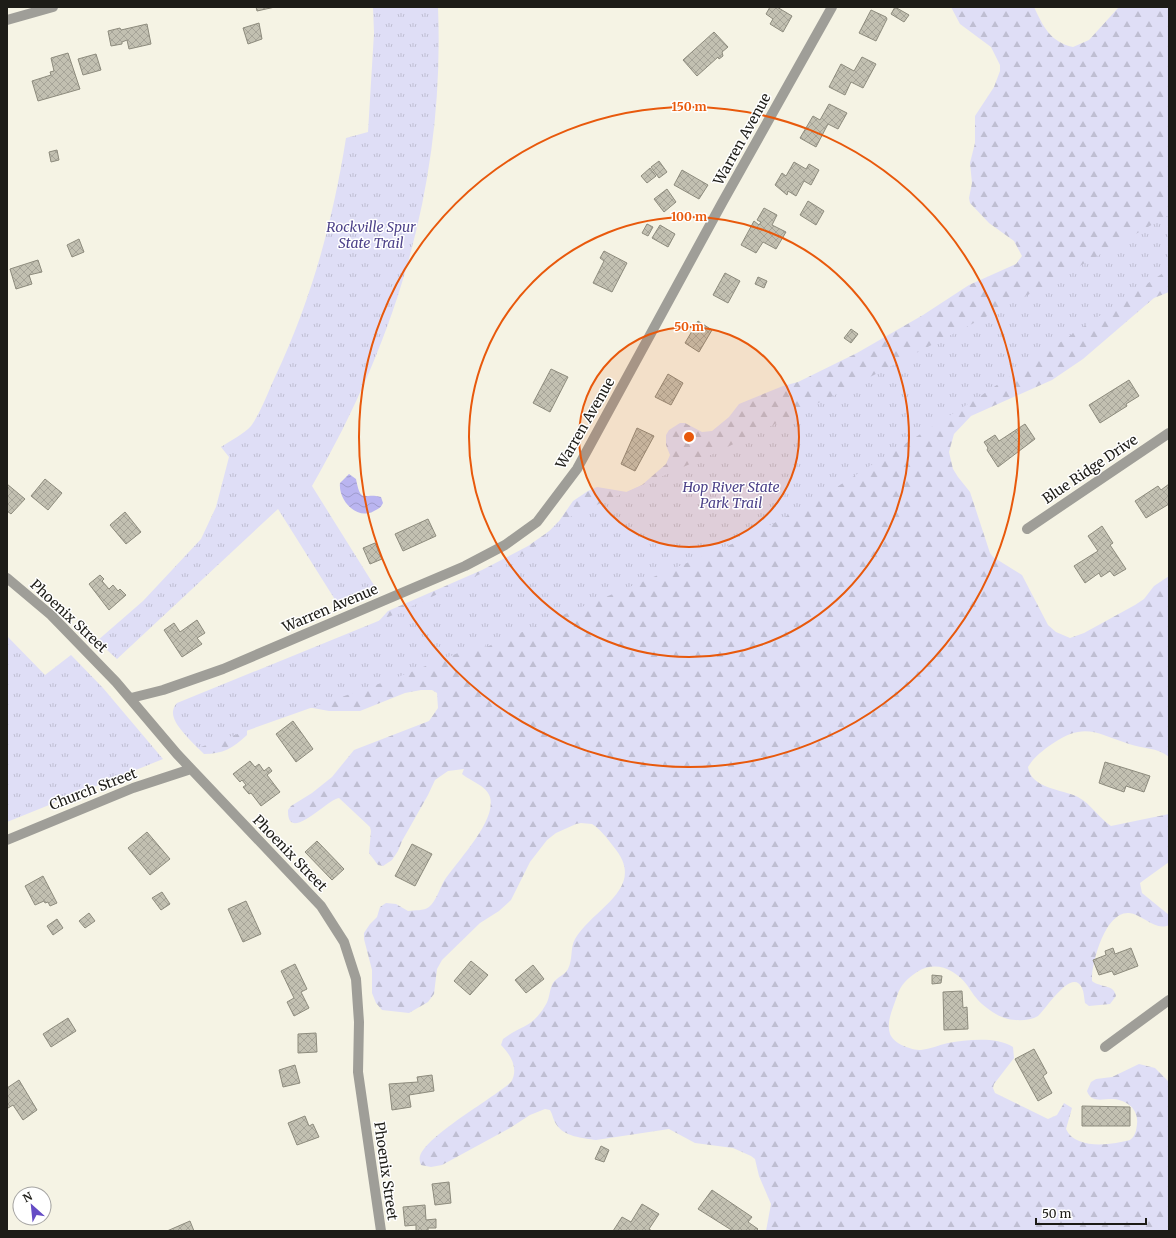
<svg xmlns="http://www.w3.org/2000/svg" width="1176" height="1238" font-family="Merriweather,serif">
<defs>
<pattern id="forest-firs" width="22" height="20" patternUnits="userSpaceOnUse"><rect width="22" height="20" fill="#dfdef6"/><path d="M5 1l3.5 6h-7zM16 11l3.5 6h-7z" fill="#bfbed2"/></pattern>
<pattern id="park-tufts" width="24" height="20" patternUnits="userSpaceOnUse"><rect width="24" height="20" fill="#dfdef6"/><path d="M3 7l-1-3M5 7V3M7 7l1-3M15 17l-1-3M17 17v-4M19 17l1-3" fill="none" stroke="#bfbed2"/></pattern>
<pattern id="water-waves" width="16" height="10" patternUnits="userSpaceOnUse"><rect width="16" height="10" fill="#bab5f0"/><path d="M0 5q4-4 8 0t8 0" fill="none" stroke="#9f9bcd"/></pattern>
<pattern id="building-cross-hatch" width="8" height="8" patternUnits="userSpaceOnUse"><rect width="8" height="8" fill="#c2c0b1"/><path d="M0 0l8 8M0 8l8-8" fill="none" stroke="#a6a498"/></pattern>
</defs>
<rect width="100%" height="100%" fill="#f5f3e4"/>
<path fill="url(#forest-firs)" d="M 951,7 L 1034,7 C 1043,26 1050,42 1073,47 L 1089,40 L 1119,7 L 1169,7 L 1169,292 L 1154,298 L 1083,359 L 1052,380 L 971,416 L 954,434 L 949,452 L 953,469 L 958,477 L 970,492 L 990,553 L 993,557 L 1022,575 L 1048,625 L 1056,632 L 1070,638 L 1084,633 L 1135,605 L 1144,599 L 1154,586 L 1169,576 L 1169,757 C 1157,747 1143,749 1129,744 C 1095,733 1085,722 1052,744 C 1042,751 1034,757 1028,767 C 1031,789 1062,789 1078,797 C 1091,804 1099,818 1111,826 L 1169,814 L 1169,862 L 1144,880 L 1140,883 L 1142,893 L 1169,915 L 1169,925 C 1156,932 1142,914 1129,913 C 1106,911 1093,959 1092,976 L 1092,981 C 1101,988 1114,984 1116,996 L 1110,1004 L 1089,1006 L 1085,1003 C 1084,998 1084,992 1082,988 C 1072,966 1044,1012 1038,1016 C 1030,1021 1017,1021 1008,1019 C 999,1017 989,1010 982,1004 C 976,999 971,991 967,985 C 955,969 935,960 917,972 C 907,979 901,984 897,996 C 893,1009 886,1021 890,1034 C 894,1044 911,1050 921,1050 C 930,1049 939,1045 948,1043 C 967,1040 995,1036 1013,1047 L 1014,1058 L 994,1084 L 993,1088 L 995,1093 L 1048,1119 L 1057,1115 L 1064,1103 L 1072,1108 L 1066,1129 C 1075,1150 1112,1145 1130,1140 C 1136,1135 1136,1131 1137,1124 C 1139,1108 1125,1099 1111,1099 C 1105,1099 1098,1101 1092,1098 C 1090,1097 1088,1094 1087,1091 L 1091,1082 L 1096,1079 L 1112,1077 L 1139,1064 L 1155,1068 L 1169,1082 L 1169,1231 L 766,1231 L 771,1204 L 759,1176 L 755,1159 L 751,1156 L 733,1148 L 695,1143 L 669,1129 L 596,1140 C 583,1138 564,1137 556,1124 C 553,1120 553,1115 550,1110 L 545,1109 L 530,1115 L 510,1128 L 442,1165 L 431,1167 L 421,1165 C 420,1162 419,1159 420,1156 C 427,1135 492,1099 511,1082 C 519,1069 511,1055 501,1045 L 503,1039 C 521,1025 531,1029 545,1006 C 550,999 549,990 553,983 C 557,977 565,975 568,969 C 573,959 570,948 575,939 C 594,907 649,888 613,846 C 607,838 600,829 592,824 L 581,823 L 576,824 L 556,833 L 547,840 L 530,862 L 511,900 L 499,911 L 480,923 L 442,960 L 437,969 L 434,994 L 428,1002 L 409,1013 L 382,1010 L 376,1003 L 372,993 L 372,970 L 364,939 L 364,933 L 370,924 L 377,917 L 380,907 L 386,903 L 396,904 L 408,911 C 414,910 424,911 429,907 C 436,901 440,888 444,881 C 456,862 497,821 490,797 C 486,785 470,781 462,774 L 464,769 L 448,771 L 435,780 L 428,795 L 402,841 L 398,851 L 392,860 L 383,866 L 378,865 L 369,853 L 371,831 L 370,827 L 339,798 C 326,800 287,845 288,810 L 291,806 L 312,793 L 332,777 L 354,750 L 429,721 L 438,708 L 437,693 L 432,690 L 421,690 L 405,693 L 360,711 L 329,711 L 302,706 L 247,730 L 247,735 C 233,748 223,754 204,754 C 193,743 179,731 174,715 L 378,622 L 388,611 L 482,570 L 528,546 L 555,527 L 573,501 L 588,491 L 597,487 L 627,492 L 642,485 L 666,464 L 670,455 L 666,445 L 666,435 L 669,430 L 680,423 L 685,423 L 702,432 L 712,431 L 729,417 L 739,404 L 783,386 L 798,382 L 857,353 L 923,315 L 969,285 L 1016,264 L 1022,256 L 1014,241 L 989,223 L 970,203 L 969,198 L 972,183 L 970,163 L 975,143 L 975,116 L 994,87 L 1000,71 L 1000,65 L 991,47 L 960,24 Z"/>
<path fill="url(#park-tufts)" d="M 373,7 L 438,7 C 445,180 398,337 312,486 L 377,590 L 339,606 L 278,509 L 117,659 L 97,641 L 143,601 L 201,539 L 216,507 L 229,457 L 221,447 C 230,441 244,434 251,426 C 261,412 268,392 275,377 C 311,301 333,221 346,138 L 368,132 L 374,33 Z
M 1169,215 L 1169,269 L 979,397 L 821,497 L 751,536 L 484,648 L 489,637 L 468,649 L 398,677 L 198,748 C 189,737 163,718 177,703 L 393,615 L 531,550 L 558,522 L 715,453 L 847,389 L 1041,288 Z
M 7,636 L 45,675 L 71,655 L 103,688 L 163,759 L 7,822 Z"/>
<path fill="url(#water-waves)" d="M 349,474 L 356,479 C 361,505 364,492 381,497 L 383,503 C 381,508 378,509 374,511 C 357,521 338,500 340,483 Z"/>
<path fill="url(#building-cross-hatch)" stroke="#8d8b7d" d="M 256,7 L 275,7 L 257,11 Z
M 770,7 L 777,7 L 792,16 L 783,32 L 770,24 L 773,19 L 766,14 Z
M 895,7 L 909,15 L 904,22 L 891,14 Z
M 871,10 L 886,17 L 887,19 L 876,41 L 859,33 Z
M 259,23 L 262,39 L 248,44 L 243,28 Z
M 147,24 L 151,44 L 129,49 L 127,40 L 122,42 L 122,44 L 111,46 L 108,31 L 120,28 L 121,30 Z
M 714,32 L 728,47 L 722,52 L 723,56 L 719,59 L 718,57 L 697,76 L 683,60 Z
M 68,53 L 80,89 L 38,101 L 32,81 L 51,75 L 50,72 L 54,71 L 51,58 Z
M 96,54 L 101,70 L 83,75 L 78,59 Z
M 862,57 L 876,64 L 863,88 L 851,82 L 845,95 L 829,87 L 841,64 L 854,71 Z
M 829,104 L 847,113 L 838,129 L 828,124 L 816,147 L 800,138 L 813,116 L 820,120 Z
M 57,150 L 59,160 L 51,162 L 49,152 Z
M 659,161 L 667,172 L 659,178 L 651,167 Z
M 794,162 L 806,169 L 809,164 L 819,170 L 811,185 L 804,181 L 796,196 L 788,191 L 787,195 L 775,185 L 782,173 L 786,176 Z
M 650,168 L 656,176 L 647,183 L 641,176 Z
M 682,170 L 708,185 L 699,199 L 674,185 Z
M 667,189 L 676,202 L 664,212 L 654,199 Z
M 808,201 L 824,211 L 816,225 L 800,215 Z
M 764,208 L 777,215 L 772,225 L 786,232 L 776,249 L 763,242 L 756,253 L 741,245 L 754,221 L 759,225 L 761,222 L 757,220 Z
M 647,224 L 653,227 L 648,236 L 642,233 Z
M 660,225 L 675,234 L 668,247 L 652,238 Z
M 79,239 L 84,252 L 72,257 L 67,245 Z
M 604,251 L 627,263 L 612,292 L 593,283 L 604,261 L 600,258 Z
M 38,260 L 42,272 L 29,275 L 32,284 L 16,289 L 10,269 Z
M 725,273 L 740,281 L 728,303 L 713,295 Z
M 758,277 L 767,281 L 764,288 L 755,284 Z
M 698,321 L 712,330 L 699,352 L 685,343 Z
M 851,329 L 858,334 L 851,343 L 844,338 Z
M 551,369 L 568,377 L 550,412 L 533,403 Z
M 668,374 L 683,383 L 671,405 L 655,397 Z
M 1129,380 L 1139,396 L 1126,404 L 1127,406 L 1100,423 L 1089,405 Z
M 1025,424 L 1035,439 L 998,467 L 987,450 L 988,448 L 984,442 L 995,435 L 999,441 Z
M 637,428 L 654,436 L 635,471 L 621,464 Z
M 45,479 L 62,493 L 48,510 L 31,496 Z
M 7,484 L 25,499 L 11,514 L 7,511 Z
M 1169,484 L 1169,504 L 1146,518 L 1135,501 L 1158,486 L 1161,490 Z
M 125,512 L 141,532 L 126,544 L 110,525 Z
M 428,519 L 436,536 L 403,551 L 395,534 Z
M 1102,526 L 1113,543 L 1110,545 L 1126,569 L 1114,576 L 1110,571 L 1101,577 L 1099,573 L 1085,583 L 1074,566 L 1098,551 L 1088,536 Z
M 375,543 L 382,559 L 370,564 L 363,548 Z
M 100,575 L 104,579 L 102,581 L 109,589 L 113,585 L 118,591 L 120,589 L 126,595 L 109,610 L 89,584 Z
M 197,620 L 205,633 L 197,638 L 202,644 L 182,657 L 164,630 L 174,623 L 180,632 Z
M 293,721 L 313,749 L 296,762 L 276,734 Z
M 250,761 L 255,767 L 259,764 L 264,771 L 269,767 L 272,771 L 267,775 L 280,792 L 261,806 L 251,793 L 249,794 L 243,787 L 246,785 L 242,780 L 240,782 L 233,774 Z
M 1105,762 L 1150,776 L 1144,792 L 1126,786 L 1124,792 L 1099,783 Z
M 147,832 L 170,859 L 150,875 L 128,848 Z
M 317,841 L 344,869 L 332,880 L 305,852 Z
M 412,844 L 432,854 L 415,886 L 395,876 Z
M 43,876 L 57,903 L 50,906 L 48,902 L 45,903 L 44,901 L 35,905 L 25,886 Z
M 162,892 L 170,904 L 161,910 L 152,898 Z
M 246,901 L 261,934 L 243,942 L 228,909 Z
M 89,913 L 95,921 L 85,928 L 79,921 Z
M 57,919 L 63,928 L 53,935 L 47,926 Z
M 1113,948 L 1115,954 L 1131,948 L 1138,966 L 1114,975 L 1112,971 L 1099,975 L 1093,960 L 1106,955 L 1105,951 Z
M 471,961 L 488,975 L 470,995 L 454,981 Z
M 295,964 L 307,989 L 301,992 L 309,1008 L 294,1016 L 287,1002 L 294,998 L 281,971 Z
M 533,965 L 544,979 L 526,993 L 515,980 Z
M 932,975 L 942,976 L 941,983 L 932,984 Z
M 962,991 L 963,1008 L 967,1007 L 968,1029 L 944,1030 L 943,992 Z
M 68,1018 L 76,1031 L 51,1047 L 43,1034 Z
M 316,1033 L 317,1052 L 298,1053 L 298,1034 Z
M 1034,1049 L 1047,1073 L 1043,1076 L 1052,1093 L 1038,1101 L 1015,1059 Z
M 295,1065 L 300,1083 L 283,1087 L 279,1070 Z
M 432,1075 L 434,1091 L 409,1095 L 411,1107 L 392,1110 L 389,1084 L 418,1082 L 417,1077 Z
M 19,1080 L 37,1110 L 23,1120 L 13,1105 L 8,1108 L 7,1106 L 7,1088 Z
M 1082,1106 L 1130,1107 L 1130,1126 L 1082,1126 Z
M 305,1116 L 309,1126 L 313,1124 L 319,1137 L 297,1145 L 288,1123 Z
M 601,1146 L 609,1150 L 604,1162 L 595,1159 Z
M 449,1182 L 451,1203 L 435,1205 L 432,1184 Z
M 712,1190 L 752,1217 L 748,1222 L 758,1229 L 756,1231 L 733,1231 L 698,1209 Z
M 642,1204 L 659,1214 L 649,1229 L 652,1231 L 613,1231 L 622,1217 L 631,1222 Z
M 425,1205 L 426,1220 L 436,1219 L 436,1228 L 428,1228 L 428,1231 L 416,1231 L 416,1225 L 405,1226 L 403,1207 Z
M 190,1221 L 194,1231 L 167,1231 Z"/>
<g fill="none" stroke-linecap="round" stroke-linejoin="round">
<path stroke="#9f9e98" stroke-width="10" d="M 7,20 L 53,7
M 1027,529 L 1169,433
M 7,578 L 51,615 L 116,682 L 177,754 L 321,906 L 344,942 L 356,979 L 359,1022 L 358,1072 L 381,1231
M 131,698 L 163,690 L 223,669 L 465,566 L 505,545 L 537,522 L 577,469 L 722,203 L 832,7
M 7,840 L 133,788 L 191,769
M 1105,1047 L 1169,1000"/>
</g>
<circle cx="689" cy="437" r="110" fill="#e8590c" fill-opacity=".12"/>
<g fill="none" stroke="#e8590c" stroke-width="2">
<circle cx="689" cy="437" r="110"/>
<circle cx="689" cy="437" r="220"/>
<circle cx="689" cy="437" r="330"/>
</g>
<g text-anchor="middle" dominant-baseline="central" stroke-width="3" stroke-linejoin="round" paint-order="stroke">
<g font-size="14" fill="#1d1c17" stroke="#fff">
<text transform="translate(742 139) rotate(-61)">Warren Avenue</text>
<text transform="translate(585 423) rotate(-60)">Warren Avenue</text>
<text transform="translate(1090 469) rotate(-34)">Blue Ridge Drive</text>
<text transform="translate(330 608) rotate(-23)">Warren Avenue</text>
<text transform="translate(69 616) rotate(43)">Phoenix Street</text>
<text transform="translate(93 789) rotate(-21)">Church Street</text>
<text transform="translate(290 853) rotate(46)">Phoenix Street</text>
<text transform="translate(386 1171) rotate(82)">Phoenix Street</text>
</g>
<g font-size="14" font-style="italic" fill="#4e438a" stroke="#fff">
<text x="371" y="227">Rockville Spur<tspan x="371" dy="16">State Trail</tspan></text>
<text x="731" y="487">Hop River State<tspan x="731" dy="16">Park Trail</tspan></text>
</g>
</g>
<circle cx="689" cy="437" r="6" fill="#e8590c" stroke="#fff" stroke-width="2"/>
<g font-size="12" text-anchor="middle" font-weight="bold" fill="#e8590c" stroke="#fff" stroke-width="3" stroke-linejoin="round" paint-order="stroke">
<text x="689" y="111">150 m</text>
<text x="689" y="221">100 m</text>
<text x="689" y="331">50 m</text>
</g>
<rect width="1176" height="1238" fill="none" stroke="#1d1c17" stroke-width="16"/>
<g transform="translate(32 1206) rotate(333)"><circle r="19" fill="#ffffff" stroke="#a5a4a2"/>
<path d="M0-3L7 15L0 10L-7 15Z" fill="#654cc5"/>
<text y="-6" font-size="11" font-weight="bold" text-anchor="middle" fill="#1d1c17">N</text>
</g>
<path d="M1036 1218v6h110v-6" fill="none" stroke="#1d1c17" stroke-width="2"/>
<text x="1042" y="1218" font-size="12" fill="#1d1c17" stroke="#ffffff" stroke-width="3" paint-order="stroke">50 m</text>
</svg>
